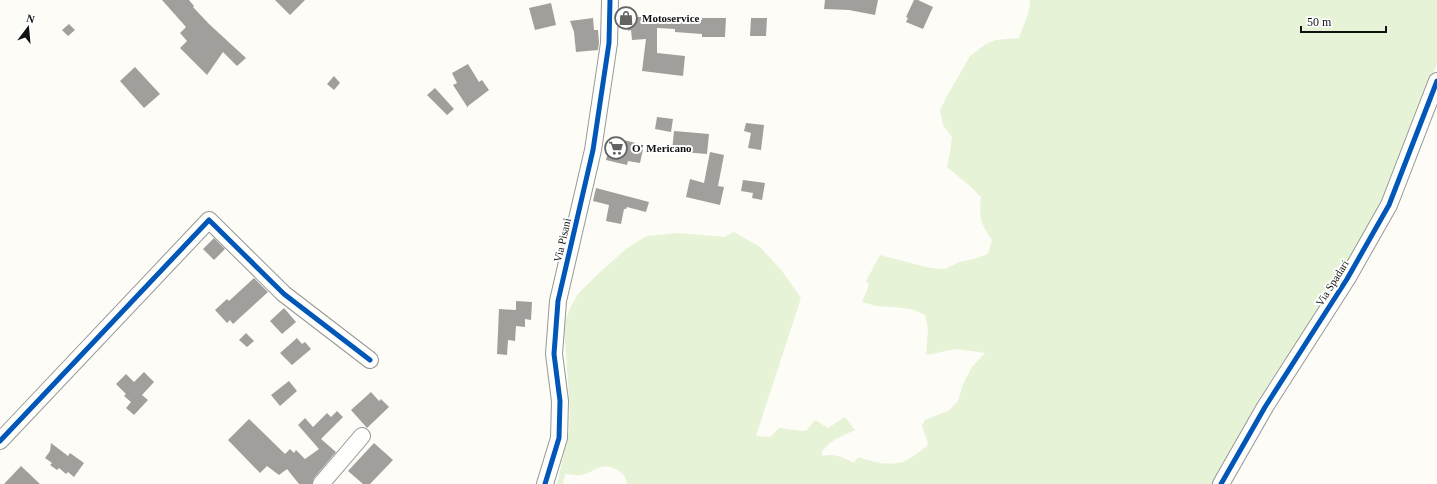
<svg xmlns="http://www.w3.org/2000/svg" width="1437" height="484" font-family="Georgia,serif">
<rect width="100%" height="100%" fill="#fdfcf7"/>
<path fill="#e7f3d7" d="M 1030,0 L 1437,0 L 1437,64 L 1383,203 L 1216,484 L 627,484 C 626,478 624,474 619,471 C 600,460 599,471 581,475 C 576,476 570,474 565,474 L 563,484 L 557,484 L 569,432 L 570,410 L 564,328 L 565,321 L 570,308 L 578,294 L 597,275 L 627,248 L 647,236 L 679,233 L 725,237 L 734,232 L 760,247 L 782,271 L 801,298 L 756,436 L 770,437 L 779,428 L 803,431 L 807,430 L 815,420 L 828,428 L 845,417 L 855,430 C 842,436 828,441 821,453 L 823,456 C 835,453 844,458 854,463 L 858,457 C 872,462 891,467 905,461 C 913,457 920,451 927,446 L 928,443 L 922,426 L 925,420 L 948,411 L 958,401 L 963,384 L 972,367 L 985,353 L 956,349 L 926,355 L 928,329 L 925,315 L 911,309 L 893,307 L 876,306 L 862,302 L 869,285 L 866,281 L 880,255 L 930,268 L 945,269 L 959,262 L 974,259 L 988,254 L 992,240 C 980,223 979,217 981,197 L 971,187 L 947,167 L 950,152 L 952,137 L 943,125 L 940,110 L 947,96 L 970,56 L 986,44 L 996,40 L 1019,38 L 1029,11 Z"/>
<path fill="#a19f9c" d="M 162,0 L 189,0 L 194,6 L 193,7 L 209,24 L 246,58 L 237,66 L 223,52 L 207,75 L 180,48 L 187,41 L 180,33 L 186,27 Z
M 275,0 L 305,0 L 290,15 Z
M 825,0 L 878,0 L 875,15 L 849,10 L 824,9 Z
M 914,0 L 918,0 L 933,7 L 923,29 L 906,22 L 908,18 L 906,17 Z
M 551,3 L 556,25 L 535,30 L 529,8 Z
M 620,10 L 630,10 L 631,17 L 654,17 L 702,20 L 702,18 L 726,18 L 725,37 L 702,37 L 702,34 L 675,32 L 675,29 L 657,28 L 657,53 L 685,56 L 683,76 L 642,71 L 646,39 L 632,40 L 631,30 L 628,31 L 628,26 L 620,27 Z
M 593,18 L 594,30 L 598,30 L 599,43 L 598,50 L 576,52 L 574,32 L 570,21 Z
M 751,18 L 767,18 L 766,36 L 750,36 Z
M 69,24 L 75,30 L 68,36 L 62,30 Z
M 468,64 L 479,82 L 482,80 L 489,90 L 468,106 L 468,108 L 453,85 L 457,83 L 452,73 Z
M 135,67 L 160,94 L 144,108 L 120,81 Z
M 334,76 L 340,83 L 334,90 L 327,84 Z
M 435,88 L 454,109 L 447,115 L 427,95 Z
M 657,117 L 673,119 L 671,132 L 655,129 Z
M 746,123 L 764,125 L 761,150 L 748,148 L 751,133 L 744,131 Z
M 674,131 L 709,134 L 707,154 L 672,151 Z
M 611,137 L 644,145 L 640,163 L 628,161 L 627,165 L 606,160 Z
M 710,152 L 724,155 L 718,186 L 724,187 L 720,205 L 686,197 L 690,179 L 704,183 Z
M 743,180 L 765,183 L 762,200 L 752,198 L 753,193 L 741,191 Z
M 596,188 L 649,202 L 646,212 L 627,207 L 626,209 L 624,209 L 621,224 L 606,221 L 609,205 L 593,201 Z
M 214,238 L 225,249 L 214,260 L 203,249 Z
M 254,278 L 268,292 L 233,324 L 230,320 L 227,323 L 215,310 L 227,299 L 229,301 Z
M 516,301 L 532,302 L 531,320 L 525,319 L 525,327 L 516,326 L 515,341 L 508,340 L 507,355 L 497,354 L 499,309 L 516,310 Z
M 284,308 L 296,322 L 282,334 L 270,321 Z
M 246,333 L 254,341 L 247,347 L 239,340 Z
M 297,338 L 302,344 L 305,342 L 311,349 L 292,365 L 280,353 Z
M 144,372 L 154,382 L 142,395 L 148,400 L 134,415 L 126,408 L 131,402 L 124,396 L 126,394 L 116,384 L 126,374 L 134,382 Z
M 289,381 L 297,391 L 280,406 L 271,395 Z
M 371,392 L 379,401 L 381,399 L 389,407 L 367,428 L 351,410 Z
M 337,411 L 343,417 L 321,439 L 336,452 L 314,478 L 312,484 L 299,484 L 287,469 L 279,475 L 267,466 L 260,473 L 228,440 L 249,419 L 285,454 L 290,449 L 294,453 L 296,450 L 305,459 L 319,449 L 298,425 L 305,418 L 313,427 L 327,413 L 331,417 Z
M 51,443 L 68,456 L 70,453 L 84,463 L 74,477 L 68,472 L 66,474 L 59,468 L 57,470 L 50,465 L 52,463 L 45,458 L 50,451 Z
M 374,443 L 393,460 L 370,484 L 363,484 L 348,471 Z
M 21,466 L 40,484 L 4,484 Z"/>
<g fill="none" stroke-linecap="round" stroke-linejoin="round">
<g stroke="#979795" stroke-width="18">
<path id="minor" d="M 0,441 L 209,220 L 284,294 L 370,360
M 321,484 L 362,436
M 545,484 L 559,438 L 560,401 L 554,354 L 558,301 L 593,150 L 609,43 L 610,0
M 1221,484 L 1265,407 L 1347,279 L 1389,205 L 1437,81"/>
</g>
<use href="#minor" stroke="#fffffe" stroke-width="16"/>
<g stroke="#fff" stroke-width="8">
<path id="cycleway" d="M 0,441 L 209,220 L 284,294 L 370,360
M 545,484 L 559,438 L 560,401 L 554,354 L 558,301 L 593,150 L 609,43 L 610,0
M 1221,484 L 1265,407 L 1347,279 L 1389,205 L 1437,81"/>
</g>
<use href="#cycleway" stroke="#0057b8" stroke-width="5"/>
</g>
<defs>
<g id="shop-ring" transform="scale(1.15)"><circle r="9.5" fill="#fff" stroke="#646362" stroke-width="1.5"/><path d="M-5-2.5h2.3a2.7 3.5 0 0 1 5.4 0H5L5.5 6h-11ZM-1.5-2.5h3a1.5 2.3 0 0 0-3 0Z" fill="#646362"/></g>
<g id="supermarket-ring" transform="scale(1.15)"><circle r="9.5" fill="#fff" stroke="#646362" stroke-width="1.5"/><path d="M-6-5.5h2.5l.6 2H6L4.5 2H-2.5L-4.4-4H-6ZM-1.5 3.2a1.3 1.3 0 1 0 .1 0ZM3 3.2a1.3 1.3 0 1 0 .1 0Z" fill="#646362"/></g>
</defs>
<g fill-rule="evenodd">
<use href="#shop-ring" x="626" y="18"/>
<use href="#supermarket-ring" x="616" y="148"/>
</g>
<g text-anchor="middle" dominant-baseline="central" stroke-width="4" stroke-linejoin="round" paint-order="stroke">
<g font-size="11" font-weight="bold" fill="#111" stroke="#fff" text-anchor="start">
<text x="642" y="18">Motoservice</text>
<text x="632" y="148">O' Mericano</text>
</g>
<g font-size="11" fill="#111" stroke="#fff">
<text transform="translate(562 240) rotate(-77)">Via Pisani</text>
<text transform="translate(1332 283) rotate(-58)">Via Spadari</text>
</g>
</g>
<g transform="translate(28 28) rotate(16)" stroke="#ffffff" stroke-width="3" paint-order="stroke">
<path d="M0-3L7 15L0 10L-7 15Z" fill="#111111"/>
<text y="-6" font-size="11" font-weight="bold" text-anchor="middle" fill="#111111">N</text>
</g>
<path d="M1301 26v6h85v-6" fill="none" stroke="#111111" stroke-width="2"/>
<text x="1307" y="26" font-size="12" fill="#111111" stroke="#ffffff" stroke-width="3" paint-order="stroke">50 m</text>
</svg>
